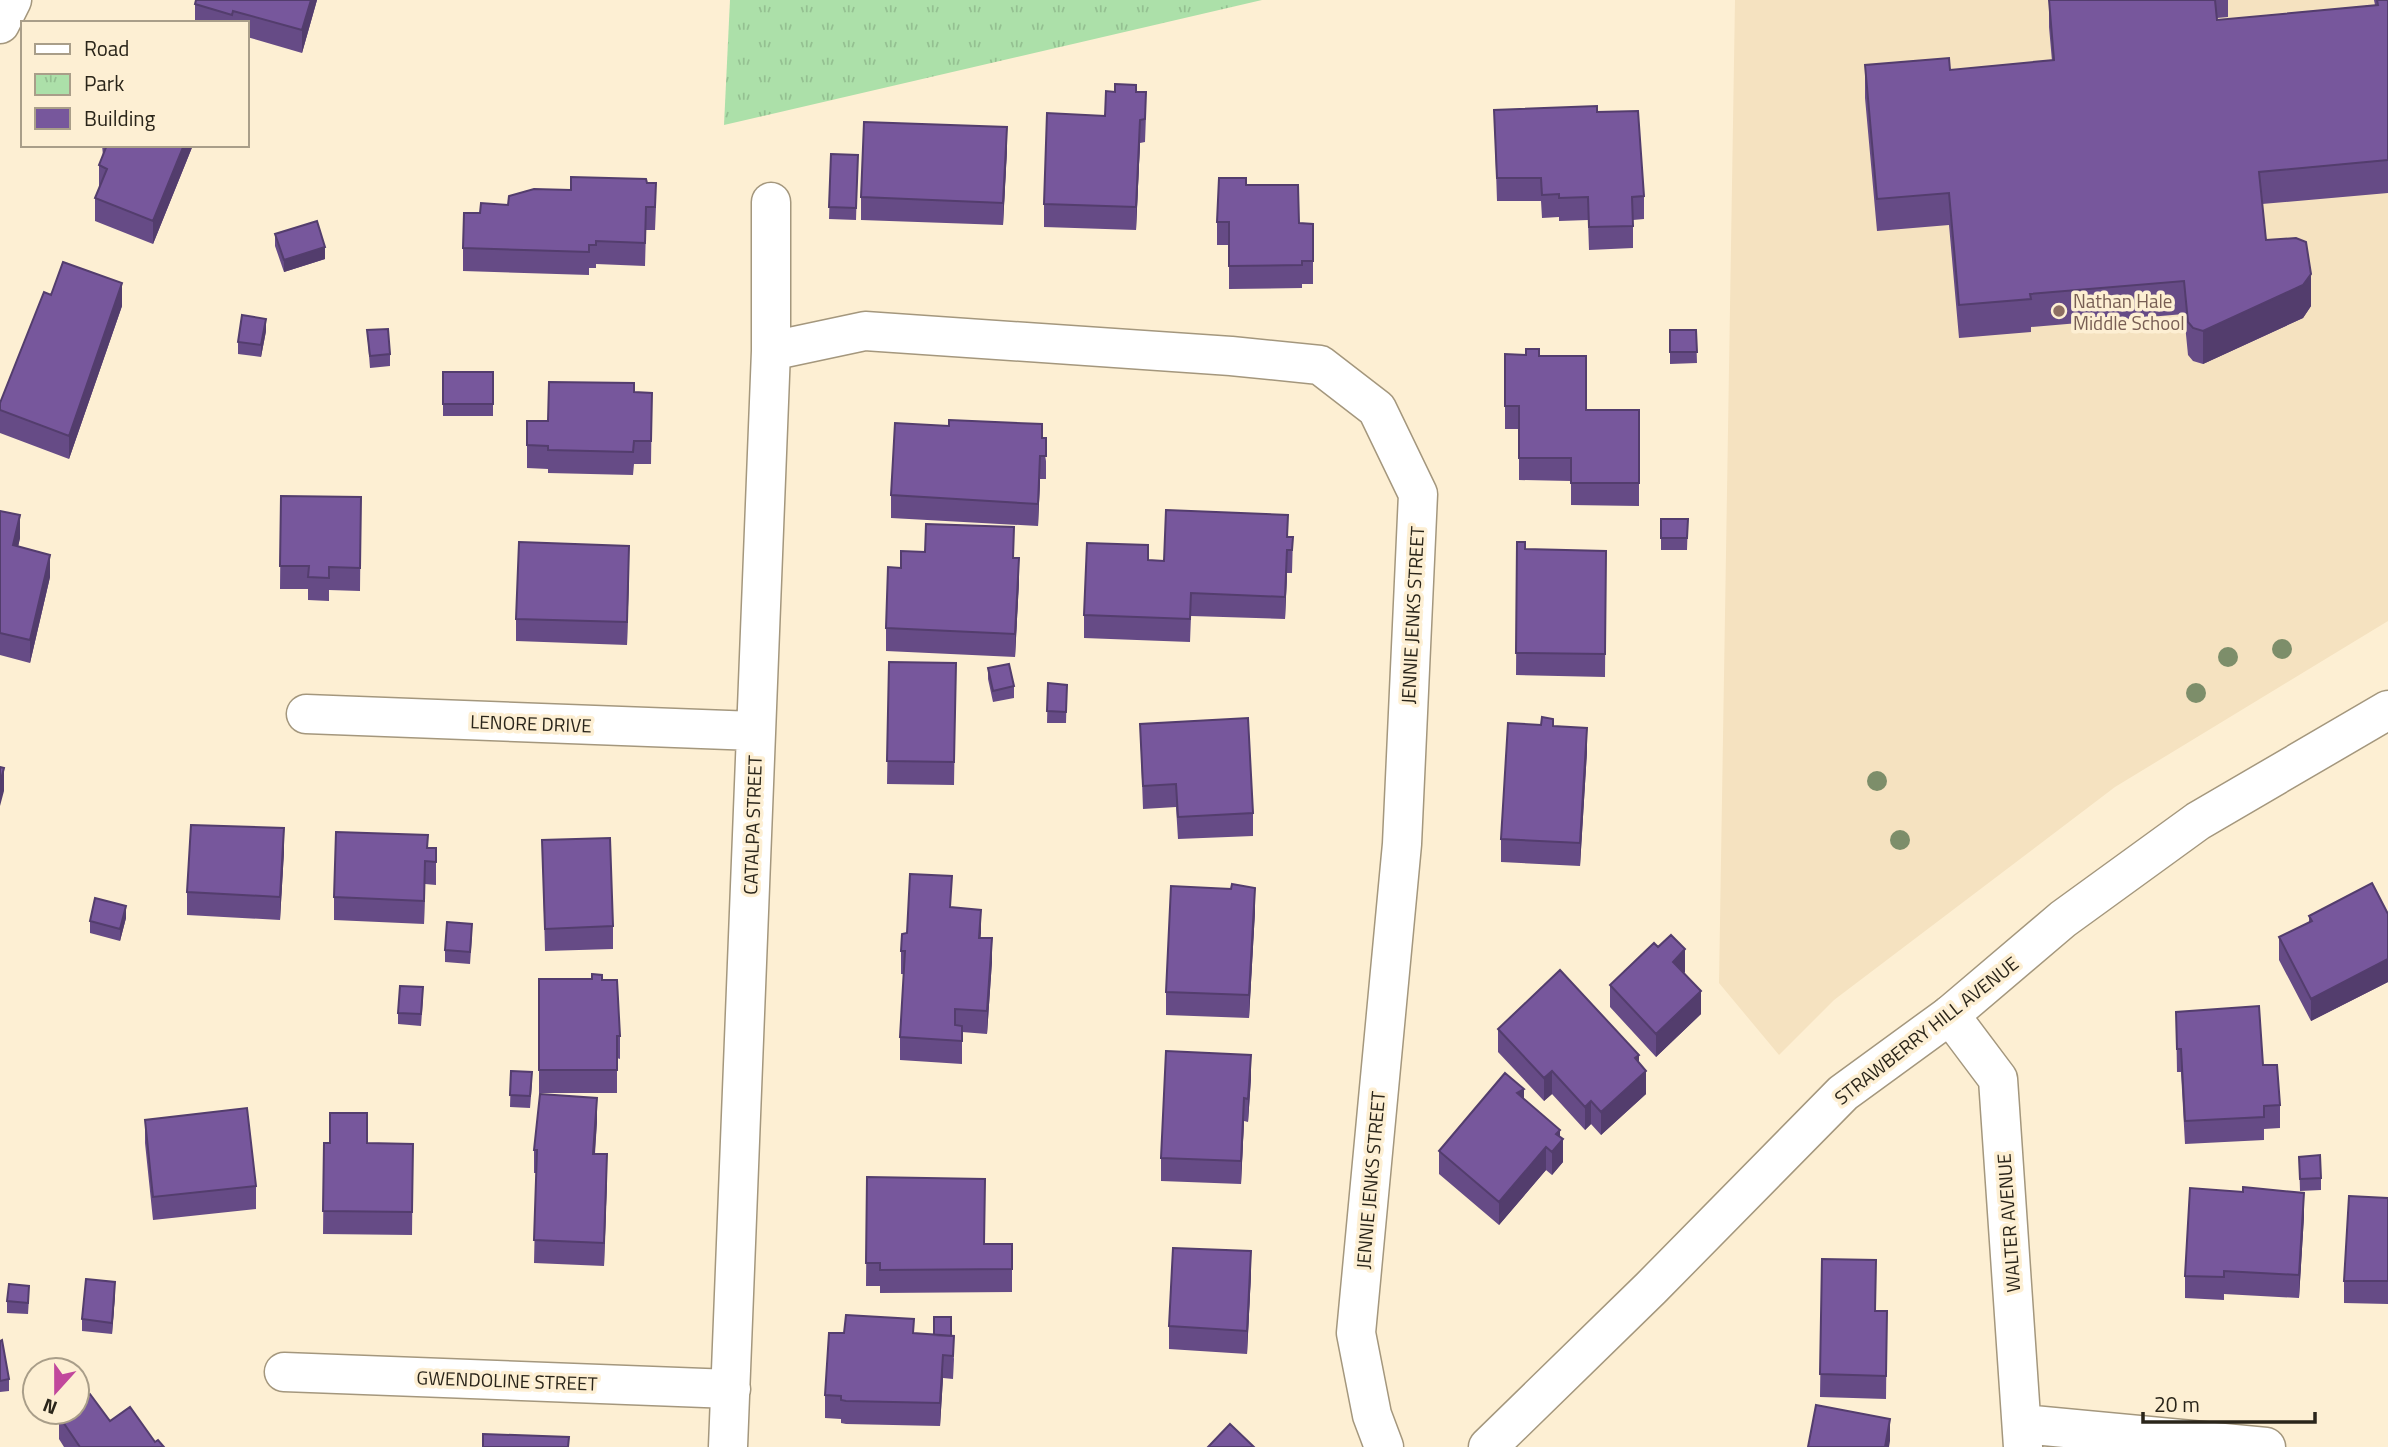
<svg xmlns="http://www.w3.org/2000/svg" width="2388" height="1447" font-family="'Titillium Web',sans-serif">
<defs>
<pattern id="park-tufts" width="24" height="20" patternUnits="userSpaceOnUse" patternTransform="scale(1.75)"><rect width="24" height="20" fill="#ace0a9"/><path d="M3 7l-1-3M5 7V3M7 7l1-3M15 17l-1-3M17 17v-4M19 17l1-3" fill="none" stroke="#94c091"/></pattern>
</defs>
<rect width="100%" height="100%" fill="#fdefd3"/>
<path fill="#f5e2c0" d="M 1735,0 L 2388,0 L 2388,621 L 2115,787 L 1834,1000 L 1779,1055 L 1719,983 Z"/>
<path fill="url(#park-tufts)" d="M 730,0 L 1262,0 L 724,125 Z"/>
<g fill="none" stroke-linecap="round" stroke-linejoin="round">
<g stroke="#a4977d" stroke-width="41">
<path id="minor" d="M 0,24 L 12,0
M 771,351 L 865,331 L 1231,356 L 1320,365 L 1377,409 L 1418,494 L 1402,844 L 1356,1333 L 1372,1415 L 1384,1447
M 306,714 L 755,731
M 1950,1015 L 1998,1079 L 2023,1447
M 284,1372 L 731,1389
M 2022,1424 L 2266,1447
M 728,1447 L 771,351 L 771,202"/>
</g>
<g stroke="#a4977d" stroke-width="41">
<path id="major" d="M 1488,1447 L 1651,1288 L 1843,1093 L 1950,1015 L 2063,919 L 2198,821 L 2388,710"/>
</g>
<use href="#minor" stroke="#fff" stroke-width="38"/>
<use href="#major" stroke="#fff" stroke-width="38"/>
</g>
<g fill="#7d8e6a">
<circle cx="2282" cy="649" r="10"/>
<circle cx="2228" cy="657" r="10"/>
<circle cx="2196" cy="693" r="10"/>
<circle cx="1877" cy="781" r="10"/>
<circle cx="1900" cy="840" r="10"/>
</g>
<path fill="#664b86" d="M 196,0 L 317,0 L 302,53 L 247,37 L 247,23 L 195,23 L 195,4 Z
M 2049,0 L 2228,0 L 2228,17 L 2217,18 L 2217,20 L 2375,5 L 2374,0 L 2388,0 L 2388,193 L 2262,204 L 2266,240 L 2311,306 L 2303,318 L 2203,364 L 2193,361 L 2188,355 L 2184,314 L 2031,327 L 2031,332 L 1959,338 L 1949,225 L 1877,231 L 1865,98 L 1865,65 L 1950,70 L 2052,61 L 2049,27 Z
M 1494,110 L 1597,112 L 1644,196 L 1644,219 L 1633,220 L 1633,248 L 1589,250 L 1588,220 L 1559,221 L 1559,217 L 1542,218 L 1541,201 L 1497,201 Z
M 1146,115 L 1145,142 L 1140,143 L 1136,230 L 1044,227 L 1044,204 L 1105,116 Z
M 102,145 L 193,145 L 153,244 L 95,221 L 95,198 L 99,188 L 99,165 L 103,156 Z
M 1007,149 L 1003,225 L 861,220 L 861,197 Z
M 831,154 L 858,155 L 856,220 L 829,219 Z
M 647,183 L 656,206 L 655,230 L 646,230 L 645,266 L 596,264 L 596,268 L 589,268 L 589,275 L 463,271 L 463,248 L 480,213 L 508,205 L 571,190 Z
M 1246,185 L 1299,223 L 1313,224 L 1313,284 L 1302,284 L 1302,288 L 1229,289 L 1229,245 L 1217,245 L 1217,222 Z
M 275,234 L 325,259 L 284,272 L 275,246 Z
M 51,295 L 122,306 L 69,459 L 0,433 L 0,403 Z
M 367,330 L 390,354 L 390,366 L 370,368 Z
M 1670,330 L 1696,330 L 1697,363 L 1670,364 Z
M 266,331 L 261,357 L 238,354 L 238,342 Z
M 1505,354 L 1539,356 L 1586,410 L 1639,410 L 1639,506 L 1571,505 L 1571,481 L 1519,480 L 1519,429 L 1505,429 Z
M 443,372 L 493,372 L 493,416 L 443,416 Z
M 634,392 L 652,393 L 651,464 L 634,464 L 633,475 L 548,473 L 548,469 L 527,468 L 527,421 L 548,421 Z
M 1042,438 L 1046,461 L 1046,479 L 1040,479 L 1038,526 L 891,518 L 891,495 Z
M 281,496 L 361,497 L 360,591 L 329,590 L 329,601 L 308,600 L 308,589 L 280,589 Z
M 0,511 L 20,538 L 18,547 L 50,577 L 30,663 L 0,655 Z
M 1661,519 L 1688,519 L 1687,550 L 1661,550 Z
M 1288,537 L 1293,537 L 1292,573 L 1287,573 L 1285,619 L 1191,616 L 1190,642 L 1084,638 L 1084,615 L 1148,560 L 1164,561 Z
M 1517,542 L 1525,549 L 1606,551 L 1605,677 L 1516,675 Z
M 1014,558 L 1019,581 L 1015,657 L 886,651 L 886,628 L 901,568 Z
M 629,569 L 627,645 L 516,641 L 516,619 Z
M 889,662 L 956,663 L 954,785 L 887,784 Z
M 988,668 L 1014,686 L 1014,698 L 993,702 L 988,679 Z
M 1048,683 L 1067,685 L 1066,723 L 1047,723 Z
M 1140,724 L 1253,813 L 1253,836 L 1178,839 L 1176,807 L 1143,809 Z
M 1553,726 L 1587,751 L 1580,866 L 1501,862 L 1501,839 Z
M 542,840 L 613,926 L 613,949 L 545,951 Z
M 428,848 L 436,848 L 436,885 L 425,884 L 424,924 L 334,920 L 334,897 Z
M 284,851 L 280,920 L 187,915 L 187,892 Z
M 951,907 L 981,938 L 992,961 L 987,1034 L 962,1032 L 962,1064 L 900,1060 L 900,1037 L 904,974 L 901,974 L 901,951 L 907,933 Z
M 1255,911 L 1249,1018 L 1166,1015 L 1166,992 Z
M 2388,914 L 2388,982 L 2311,1021 L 2279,960 L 2279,937 L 2309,922 L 2309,916 Z
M 126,918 L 120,941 L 90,933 L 90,921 Z
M 472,936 L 470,964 L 445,962 L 445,950 Z
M 1685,972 L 1684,973 L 1701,1014 L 1656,1057 L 1610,1007 L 1610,985 Z
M 539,979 L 602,980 L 620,1036 L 620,1059 L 617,1058 L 617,1093 L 539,1093 Z
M 423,999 L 421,1026 L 398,1024 L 398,1013 Z
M 2176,1012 L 2263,1065 L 2280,1105 L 2280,1128 L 2264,1129 L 2264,1140 L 2185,1144 L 2181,1072 L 2177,1072 Z
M 1498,1029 L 1639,1063 L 1646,1094 L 1601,1135 L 1591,1124 L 1585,1130 L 1552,1094 L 1544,1101 L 1498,1052 Z
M 511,1071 L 532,1084 L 530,1108 L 510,1107 Z
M 1251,1078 L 1248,1122 L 1244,1121 L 1241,1184 L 1161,1181 L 1161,1158 Z
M 1524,1099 L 1560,1137 L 1563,1162 L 1552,1175 L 1546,1170 L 1499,1225 L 1439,1174 L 1439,1151 Z
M 145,1120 L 256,1186 L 256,1209 L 153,1220 L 145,1143 Z
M 597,1121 L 595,1154 L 607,1177 L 604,1266 L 534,1263 L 536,1173 L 534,1173 L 534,1150 Z
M 324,1143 L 413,1144 L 412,1235 L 323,1234 Z
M 2299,1157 L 2321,1178 L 2321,1190 L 2300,1191 Z
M 867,1177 L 985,1244 L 1012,1244 L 1012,1292 L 880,1293 L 880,1286 L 866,1286 Z
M 2388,1198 L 2388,1304 L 2344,1303 L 2344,1281 Z
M 2304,1216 L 2299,1298 L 2224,1294 L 2224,1300 L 2185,1298 L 2185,1276 Z
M 1822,1259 L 1876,1311 L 1887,1311 L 1886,1399 L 1820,1397 Z
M 1251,1274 L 1247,1354 L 1169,1349 L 1169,1326 Z
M 115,1294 L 112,1334 L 82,1331 L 82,1319 Z
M 29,1298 L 28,1314 L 7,1313 L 7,1301 Z
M 844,1333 L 914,1333 L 951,1336 L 954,1359 L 953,1379 L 943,1378 L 940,1426 L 846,1424 L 841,1423 L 841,1419 L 825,1418 L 825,1395 Z
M 0,1341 L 9,1379 L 9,1391 L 0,1392 Z
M 59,1416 L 155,1442 L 164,1447 L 64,1447 L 59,1439 Z"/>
<path fill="#533d6d" d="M 311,0 L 317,0 L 302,53 L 302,30 Z
M 1140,120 L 1140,143 L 1136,230 L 1136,207 Z
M 1007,127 L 1007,149 L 1003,225 L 1003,203 Z
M 184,145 L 193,145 L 153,244 L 153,221 Z
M 325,247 L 325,259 L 284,272 L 284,260 Z
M 2311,274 L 2311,306 L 2303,318 L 2203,364 L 2203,331 Z
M 122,283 L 122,306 L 69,459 L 69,436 Z
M 266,319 L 266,331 L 261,357 L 261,345 Z
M 1040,456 L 1040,479 L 1038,526 L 1038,504 Z
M 20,515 L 20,538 L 13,568 L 13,545 Z
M 629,546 L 629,569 L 627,645 L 627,622 Z
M 1287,550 L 1287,573 L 1285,619 L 1285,597 Z
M 50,555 L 50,577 L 30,663 L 30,640 Z
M 1019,558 L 1019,581 L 1015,657 L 1015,634 Z
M 1587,728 L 1587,751 L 1580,866 L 1580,843 Z
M 4,768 L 4,791 L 0,806 L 0,783 Z
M 284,828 L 284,851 L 280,920 L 280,897 Z
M 425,861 L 425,884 L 424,924 L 424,901 Z
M 1255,888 L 1255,911 L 1249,1018 L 1249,995 Z
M 126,906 L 126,918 L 120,941 L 120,929 Z
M 981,910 L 981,933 L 979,960 L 979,938 Z
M 992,938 L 992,961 L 987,1034 L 987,1011 Z
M 1685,949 L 1685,972 L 1673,985 L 1673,962 Z
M 2388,959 L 2388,982 L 2311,1021 L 2311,999 Z
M 1701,991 L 1701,1014 L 1656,1057 L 1656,1034 Z
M 1251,1055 L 1251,1078 L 1248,1122 L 1248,1099 Z
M 1639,1055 L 1639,1077 L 1646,1071 L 1646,1094 L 1601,1135 L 1601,1112 L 1635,1058 Z
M 1552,1071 L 1552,1094 L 1544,1101 L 1544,1078 Z
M 1524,1089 L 1524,1112 L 1517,1093 Z
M 597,1098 L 597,1121 L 593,1176 L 593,1154 Z
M 1244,1098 L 1244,1121 L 1241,1184 L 1241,1161 Z
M 1591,1101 L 1591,1124 L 1585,1130 L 1585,1107 Z
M 1560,1130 L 1560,1143 L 1563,1139 L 1563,1162 L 1552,1175 L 1552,1152 L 1556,1134 Z
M 1546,1147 L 1546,1170 L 1499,1225 L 1499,1202 Z
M 607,1154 L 607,1177 L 604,1266 L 604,1243 Z
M 2304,1193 L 2304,1216 L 2299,1298 L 2299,1275 Z
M 1251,1251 L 1251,1274 L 1247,1354 L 1247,1331 Z
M 115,1282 L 115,1294 L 112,1334 L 112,1323 Z
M 943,1355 L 943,1378 L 940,1426 L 940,1403 Z
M 1890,1419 L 1890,1441 L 1889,1447 L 1885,1447 Z"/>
<path fill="#77579c" stroke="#533d6d" stroke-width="2" d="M 196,0 L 311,0 L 302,30 L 233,11 L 232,15 L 195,4 Z
M 2049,0 L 2215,0 L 2217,20 L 2378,5 L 2377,0 L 2388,0 L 2388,160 L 2259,172 L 2266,240 L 2296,238 L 2306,242 L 2311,274 L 2303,285 L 2203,331 L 2193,328 L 2188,322 L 2184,281 L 2030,294 L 2031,299 L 1959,305 L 1949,193 L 1877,199 L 1865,65 L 1949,58 L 1950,70 L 2054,60 Z
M 1115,84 L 1136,85 L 1136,92 L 1146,92 L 1145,119 L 1140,120 L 1136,207 L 1044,204 L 1047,113 L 1105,116 L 1106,91 L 1115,92 Z
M 1597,106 L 1597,112 L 1638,111 L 1644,196 L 1632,197 L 1633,226 L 1589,227 L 1588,197 L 1559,198 L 1559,194 L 1542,195 L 1541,178 L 1497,178 L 1494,110 Z
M 864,122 L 1007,127 L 1003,203 L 861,197 Z
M 107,145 L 184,145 L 153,221 L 95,198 L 107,169 L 99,165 Z
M 831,154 L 858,155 L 856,208 L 829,207 Z
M 571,177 L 646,179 L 647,183 L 656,183 L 655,207 L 646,207 L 645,243 L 596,241 L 596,245 L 589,245 L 589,252 L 463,248 L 464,213 L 480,213 L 481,203 L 508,205 L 509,196 L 534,189 L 571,190 Z
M 1219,178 L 1246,178 L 1246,185 L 1298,185 L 1299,223 L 1313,224 L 1313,261 L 1302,261 L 1302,265 L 1229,266 L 1229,222 L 1217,222 Z
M 317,221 L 325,247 L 284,260 L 275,234 Z
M 63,262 L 122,283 L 69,436 L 0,410 L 0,403 L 44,292 L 51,295 Z
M 242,315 L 266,319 L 261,345 L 238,342 Z
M 388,329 L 390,354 L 370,356 L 367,330 Z
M 1670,330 L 1696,330 L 1697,352 L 1670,352 Z
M 1526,349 L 1539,349 L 1539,356 L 1586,356 L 1586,410 L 1639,410 L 1639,483 L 1571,483 L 1571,458 L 1519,458 L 1519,406 L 1505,406 L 1505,354 L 1526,355 Z
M 443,372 L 493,372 L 493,404 L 443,404 Z
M 549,382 L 634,383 L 634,392 L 652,393 L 651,441 L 634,441 L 633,452 L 548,450 L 548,446 L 527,445 L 527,421 L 548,421 Z
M 949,420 L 1042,424 L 1042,438 L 1046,438 L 1046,456 L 1040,456 L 1038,504 L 891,495 L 895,423 L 949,426 Z
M 281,496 L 361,497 L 360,568 L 329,567 L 329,578 L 308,577 L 309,566 L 280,566 Z
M 1166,510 L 1288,515 L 1287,537 L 1293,537 L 1292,550 L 1287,550 L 1285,597 L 1191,593 L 1190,619 L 1084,615 L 1087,543 L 1148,545 L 1148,560 L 1164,561 Z
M 0,511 L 20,515 L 13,545 L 50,555 L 30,640 L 0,633 Z
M 1661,519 L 1688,519 L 1687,538 L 1661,538 Z
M 926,524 L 1014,527 L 1013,558 L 1019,558 L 1015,634 L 886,628 L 888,567 L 901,568 L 901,551 L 925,552 Z
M 519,542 L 629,546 L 627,622 L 516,619 Z
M 1517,542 L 1525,542 L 1525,549 L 1606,551 L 1605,654 L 1516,653 Z
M 889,662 L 956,663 L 954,762 L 887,761 Z
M 1009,664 L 1014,686 L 993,691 L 988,668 Z
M 1048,683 L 1067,685 L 1066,712 L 1047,711 Z
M 1542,717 L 1553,719 L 1553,726 L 1587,728 L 1580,843 L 1501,839 L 1508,723 L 1541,725 Z
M 1248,718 L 1253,813 L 1178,817 L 1176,784 L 1143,786 L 1140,724 Z
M 0,767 L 4,768 L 0,783 Z
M 191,825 L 284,828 L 280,897 L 187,892 Z
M 336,832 L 428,835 L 427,848 L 436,848 L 436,862 L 425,861 L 424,901 L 334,897 Z
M 610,838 L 613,926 L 545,929 L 542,840 Z
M 910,874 L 952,876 L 950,907 L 981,910 L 979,938 L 992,938 L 987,1011 L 955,1009 L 955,1025 L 962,1026 L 962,1041 L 900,1037 L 905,951 L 901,951 L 902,934 L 907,933 Z
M 2372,883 L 2388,914 L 2388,959 L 2311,999 L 2279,937 L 2312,921 L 2309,916 Z
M 1232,884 L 1255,888 L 1249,995 L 1166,992 L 1171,886 L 1231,889 Z
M 95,898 L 126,906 L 120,929 L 90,921 Z
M 447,922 L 472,924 L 470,952 L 445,950 Z
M 1671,935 L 1685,949 L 1673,962 L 1701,991 L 1656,1034 L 1610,985 L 1654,943 L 1658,947 Z
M 1560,970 L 1639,1055 L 1635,1058 L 1646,1071 L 1601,1112 L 1591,1101 L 1585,1107 L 1552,1071 L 1544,1078 L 1498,1029 Z
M 592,974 L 602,975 L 602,980 L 617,980 L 620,1036 L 617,1036 L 617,1070 L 539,1070 L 539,979 L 592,979 Z
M 400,986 L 423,987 L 421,1014 L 398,1013 Z
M 2259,1006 L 2263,1065 L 2277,1065 L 2280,1105 L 2264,1106 L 2264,1117 L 2185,1121 L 2181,1049 L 2177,1049 L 2176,1012 Z
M 1166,1051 L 1251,1055 L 1248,1099 L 1244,1098 L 1241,1161 L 1161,1158 Z
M 511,1071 L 532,1072 L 530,1096 L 510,1095 Z
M 1505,1073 L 1524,1089 L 1517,1093 L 1560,1130 L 1556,1134 L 1563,1139 L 1552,1152 L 1546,1147 L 1499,1202 L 1439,1151 Z
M 540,1094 L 597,1098 L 593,1154 L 607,1154 L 604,1243 L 534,1240 L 537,1150 L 534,1150 Z
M 247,1108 L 256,1186 L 153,1197 L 145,1120 Z
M 330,1113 L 367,1113 L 367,1143 L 413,1144 L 412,1212 L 323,1211 L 324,1143 L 330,1143 Z
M 2320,1155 L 2321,1178 L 2300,1179 L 2299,1157 Z
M 867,1177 L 985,1179 L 984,1244 L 1012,1244 L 1012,1269 L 880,1270 L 880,1263 L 866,1263 Z
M 2243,1187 L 2304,1193 L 2299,1275 L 2224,1271 L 2224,1277 L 2185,1276 L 2190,1188 L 2243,1192 Z
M 2349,1196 L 2388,1198 L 2388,1281 L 2344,1281 Z
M 1173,1248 L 1251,1251 L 1247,1331 L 1169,1326 Z
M 1822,1259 L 1876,1260 L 1875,1311 L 1887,1311 L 1886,1376 L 1820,1374 Z
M 86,1279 L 115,1282 L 112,1323 L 82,1319 Z
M 9,1284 L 29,1286 L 28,1303 L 7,1301 Z
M 846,1315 L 914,1319 L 913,1333 L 954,1336 L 953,1356 L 943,1355 L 940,1403 L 846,1401 L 841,1400 L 841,1396 L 825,1395 L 829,1333 L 844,1333 Z
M 934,1317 L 951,1317 L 951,1336 L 934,1335 Z
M 2,1340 L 9,1379 L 0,1381 L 0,1341 Z
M 90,1394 L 110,1421 L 130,1407 L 155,1442 L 158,1440 L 164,1447 L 80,1447 L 59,1416 L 64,1412 L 77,1412 L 77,1403 Z
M 1816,1405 L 1890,1419 L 1885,1447 L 1808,1447 Z
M 1230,1424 L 1254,1447 L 1208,1447 Z
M 483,1434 L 569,1437 L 568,1447 L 483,1447 Z"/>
<circle fill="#8d6e63" stroke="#fdefd3" stroke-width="2.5" cx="2059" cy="311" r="7"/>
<g text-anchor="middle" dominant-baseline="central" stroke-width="7" stroke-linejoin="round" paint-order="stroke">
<g font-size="19" fill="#785e54" stroke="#fdefd3" text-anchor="start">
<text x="2073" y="300">Nathan Hale<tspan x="2073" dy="22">Middle School</tspan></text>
</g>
<g font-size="19" fill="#2a251a" stroke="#fdefd3">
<text transform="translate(1412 615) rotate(-87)">JENNIE JENKS STREET</text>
<text transform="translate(531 723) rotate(2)">LENORE DRIVE</text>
<text transform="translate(752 825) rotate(-88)">CATALPA STREET</text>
<text transform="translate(1926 1030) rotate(-38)">STRAWBERRY HILL AVENUE</text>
<text transform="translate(1370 1180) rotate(-85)">JENNIE JENKS STREET</text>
<text transform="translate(2008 1223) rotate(-94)">WALTER AVENUE</text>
<text transform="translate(507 1380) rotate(2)">GWENDOLINE STREET</text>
</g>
</g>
<rect x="21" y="21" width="228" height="126" fill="#fdefd3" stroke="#a99e89" stroke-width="2"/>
<rect x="35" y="44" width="35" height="10" fill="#ffffff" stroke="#a99e89" stroke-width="2"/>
<text x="84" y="56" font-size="21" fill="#2a251a">Road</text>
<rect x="35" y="74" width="35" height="21" fill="url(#park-tufts)" stroke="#a99e89" stroke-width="2"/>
<text x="84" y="91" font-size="21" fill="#2a251a">Park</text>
<rect x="35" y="108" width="35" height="21" fill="#77579c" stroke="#a99e89" stroke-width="2"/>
<text x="84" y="126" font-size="21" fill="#2a251a">Building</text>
<g transform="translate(56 1391) rotate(201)"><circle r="33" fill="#fdefd3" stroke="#a99e89" stroke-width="2"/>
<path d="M0-5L12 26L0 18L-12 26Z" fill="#c1489c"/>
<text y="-10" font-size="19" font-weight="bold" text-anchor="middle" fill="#2a251a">N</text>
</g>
<path d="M2143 1412v10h172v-10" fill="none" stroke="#2a251a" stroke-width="3.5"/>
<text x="2154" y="1412" font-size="21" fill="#2a251a" stroke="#fdefd3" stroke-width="5" paint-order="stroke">20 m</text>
</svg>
